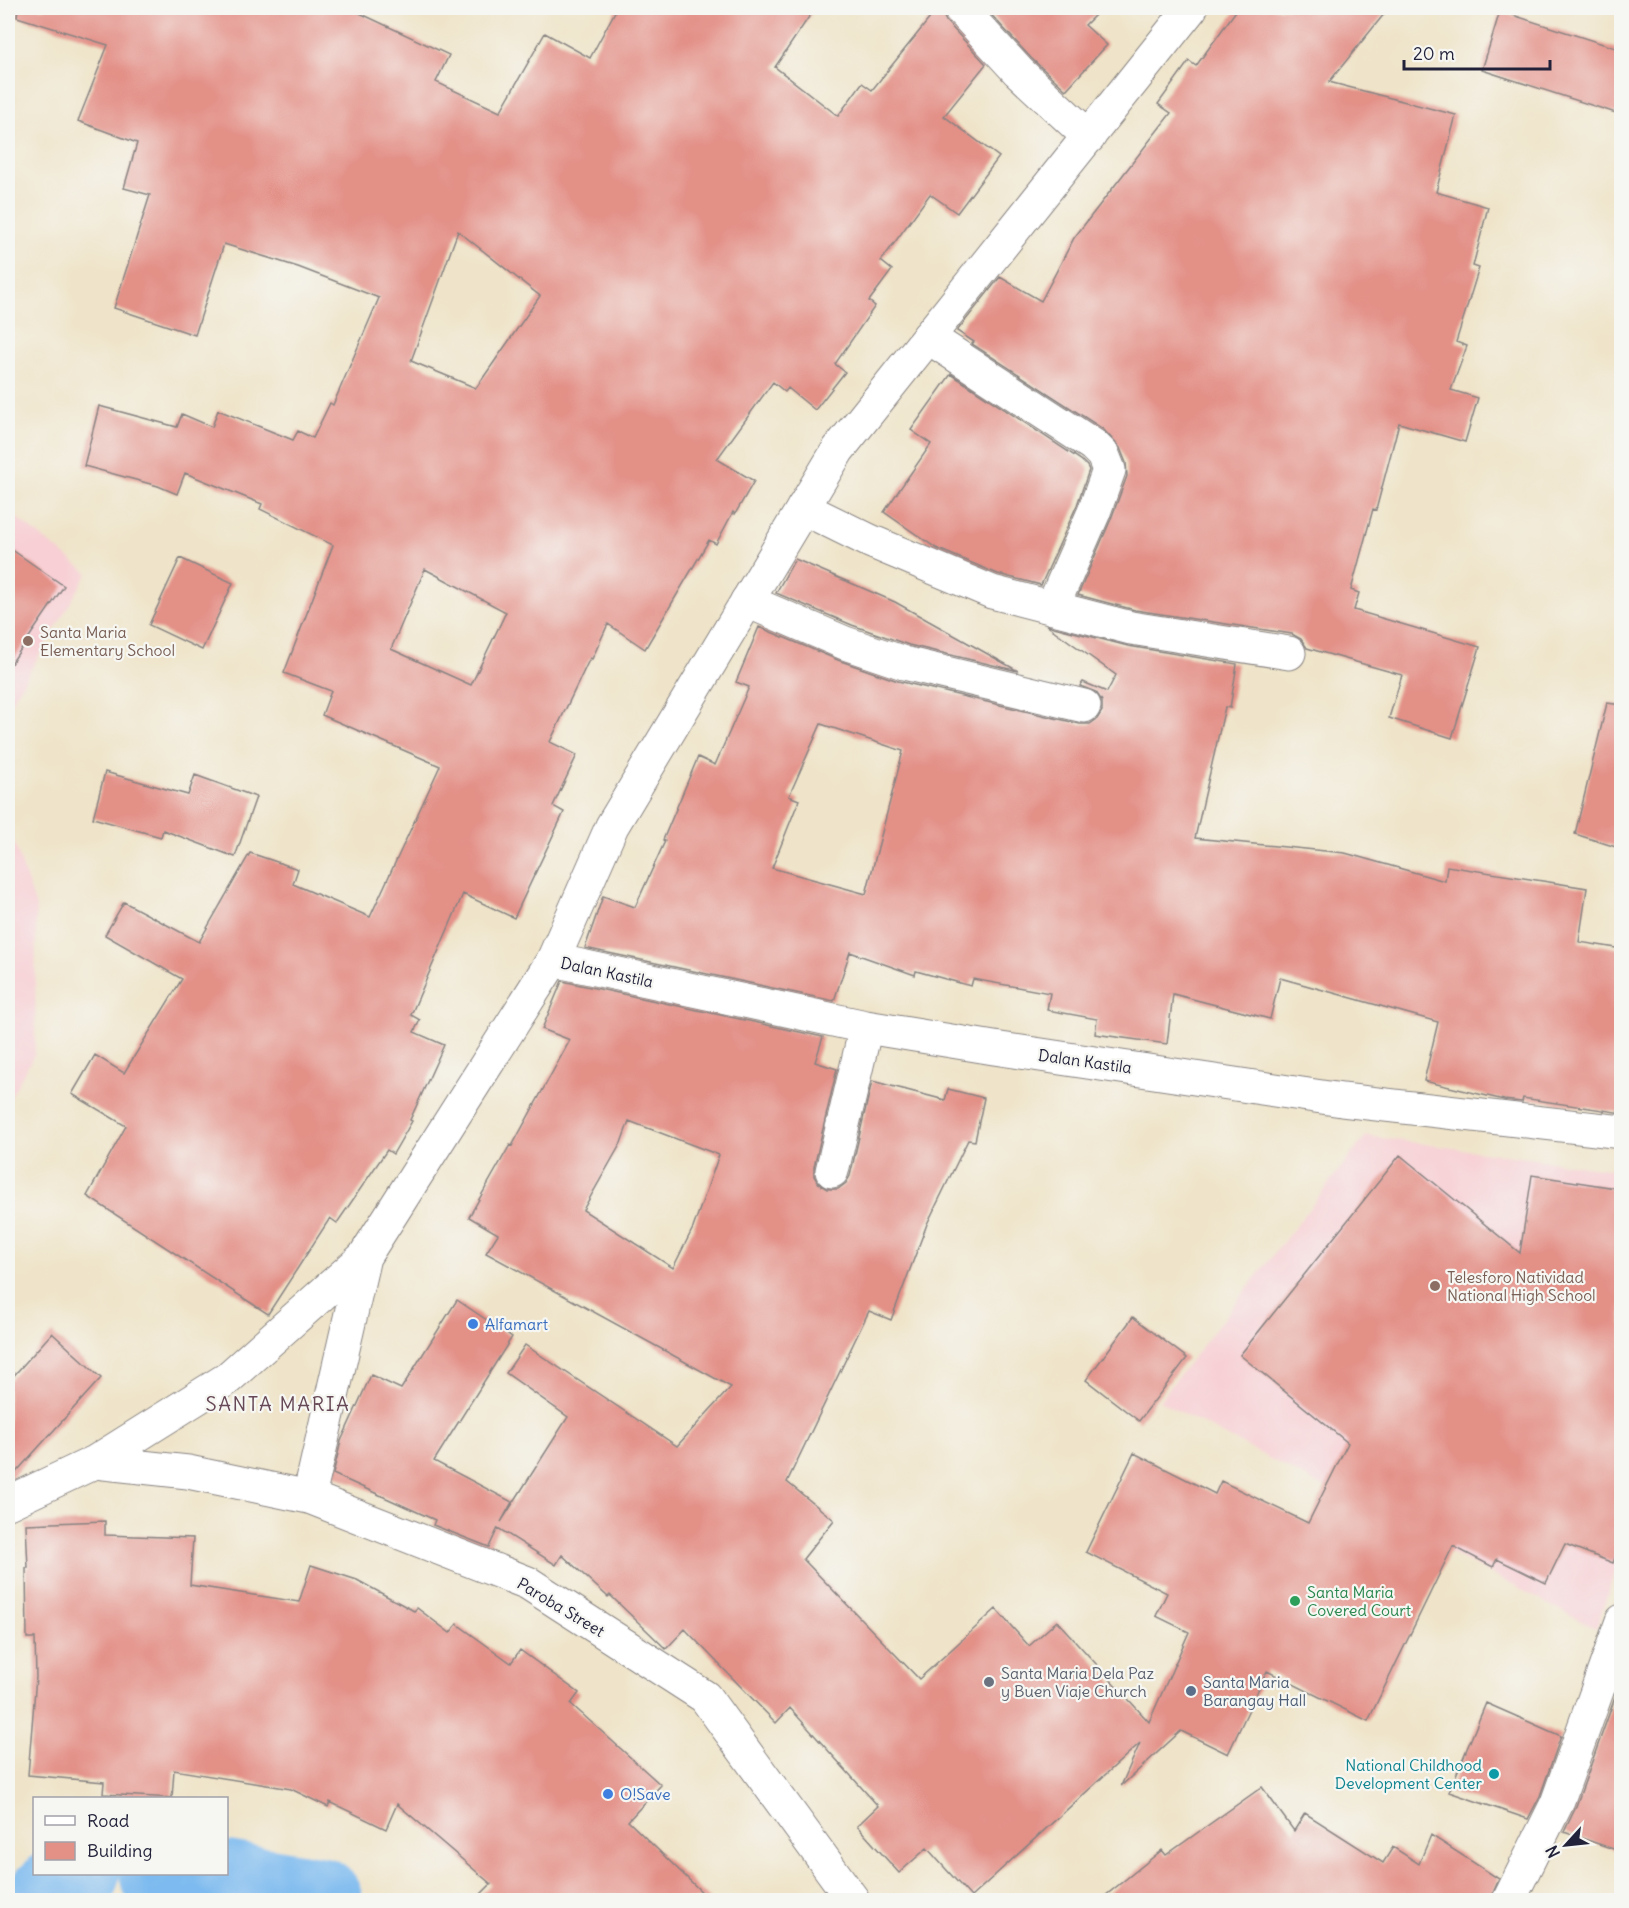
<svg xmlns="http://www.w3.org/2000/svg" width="1629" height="1908" font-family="Delius,sans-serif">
<rect width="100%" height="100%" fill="#f6f6f2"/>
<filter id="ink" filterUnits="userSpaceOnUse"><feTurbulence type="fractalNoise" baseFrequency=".0167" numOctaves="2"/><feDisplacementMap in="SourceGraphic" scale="12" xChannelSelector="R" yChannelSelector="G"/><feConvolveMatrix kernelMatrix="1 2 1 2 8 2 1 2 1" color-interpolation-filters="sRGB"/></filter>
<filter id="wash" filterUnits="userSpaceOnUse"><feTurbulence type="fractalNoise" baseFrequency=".008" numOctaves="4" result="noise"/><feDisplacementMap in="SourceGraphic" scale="24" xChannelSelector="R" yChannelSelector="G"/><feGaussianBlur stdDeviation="1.35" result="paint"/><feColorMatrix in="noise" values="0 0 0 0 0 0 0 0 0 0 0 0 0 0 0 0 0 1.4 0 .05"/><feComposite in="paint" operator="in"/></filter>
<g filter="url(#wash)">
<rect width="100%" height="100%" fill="#efe4c9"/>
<path fill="#f7cfd4" d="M 8,511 L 88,573 L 8,708 Z
M 8,824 L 36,907 L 35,1053 L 8,1102 Z
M 1366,1136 L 1621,1171 L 1621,1553 L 1596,1629 L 1159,1401 Z"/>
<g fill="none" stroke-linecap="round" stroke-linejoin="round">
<path stroke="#7bbaef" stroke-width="87" d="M 163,1874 L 319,1900
M 49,1900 L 76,1874"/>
</g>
<g id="blocks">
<path fill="#e39087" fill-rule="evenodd" d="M 18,8 L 349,8 L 449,55 L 436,82 L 500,112 L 545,33 L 590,58 L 617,8 L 815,8 L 775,67 L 838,116 L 862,83 L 872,90 L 938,8 L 942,8 L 942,13 L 946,21 L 986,64 L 944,116 L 999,157 L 957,213 L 930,194 L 881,261 L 892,270 L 869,301 L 875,306 L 835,364 L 845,372 L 815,410 L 788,388 L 785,392 L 773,382 L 717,459 L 754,481 L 735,514 L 733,512 L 716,544 L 709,540 L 645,649 L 608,624 L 592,659 L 590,658 L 550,742 L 577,755 L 553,806 L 564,812 L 514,918 L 463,894 L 411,1015 L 420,1020 L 414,1032 L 444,1045 L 410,1120 L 412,1121 L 393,1154 L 387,1150 L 337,1223 L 330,1218 L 268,1314 L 87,1196 L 126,1126 L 72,1094 L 95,1055 L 124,1073 L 182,979 L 105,935 L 124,902 L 199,942 L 250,853 L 298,869 L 293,884 L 370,917 L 440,766 L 322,715 L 331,691 L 284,673 L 333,545 L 260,509 L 262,504 L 185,473 L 177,494 L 158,486 L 84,466 L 99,406 L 177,427 L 182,414 L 212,427 L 218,410 L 293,440 L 298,431 L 313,438 L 330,403 L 333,405 L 379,298 L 298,267 L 224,244 L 195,335 L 114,308 L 150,195 L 124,188 L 137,143 L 78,121 L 108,45 L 17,17 ZM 458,231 L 540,296 L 476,388 L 411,361 ZM 425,569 L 506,612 L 471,685 L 391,649 Z
M 985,8 L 1102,8 L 1085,25 L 1107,45 L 1066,90 L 1031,58 Z
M 1238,8 L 1389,8 L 1329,82 L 1456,115 L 1436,192 L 1488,207 L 1473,266 L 1479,268 L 1456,342 L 1467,346 L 1451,390 L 1478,398 L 1465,442 L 1399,423 L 1376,510 L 1373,509 L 1351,590 L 1359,593 L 1354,610 L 1480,647 L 1452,738 L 1389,718 L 1402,675 L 1307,648 L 1301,639 L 1292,634 L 1135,610 L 1078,595 L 1111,519 L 1127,476 L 1126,463 L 1120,448 L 1103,429 L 972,344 L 974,342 L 957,331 L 1000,277 L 1041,301 L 1074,238 L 1171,113 L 1158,104 L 1189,61 L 1196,66 Z
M 1500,11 L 1622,50 L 1622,115 L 1482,70 Z
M 951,374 L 1081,460 L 1087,466 L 1089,470 L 1077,505 L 1041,585 L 998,574 L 936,548 L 884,512 L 931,444 L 911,430 Z
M 8,547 L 64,586 L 8,668 Z
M 180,558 L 233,583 L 202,650 L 149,625 Z
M 795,559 L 895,602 L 1018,671 L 909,645 L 852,625 L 776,593 Z
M 1046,625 L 1128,646 L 1237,664 L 1230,708 L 1225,707 L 1195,838 L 1345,853 L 1445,881 L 1447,866 L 1587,888 L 1579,942 L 1622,949 L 1622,1113 L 1523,1098 L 1522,1102 L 1504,1100 L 1424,1081 L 1438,1022 L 1280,978 L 1270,1019 L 1173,994 L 1167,1044 L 1095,1034 L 1097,1019 L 1047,1010 L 1050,993 L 973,979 L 971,986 L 916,971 L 915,975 L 850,952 L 834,1001 L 585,948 L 603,896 L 635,907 L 665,841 L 663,840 L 698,757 L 715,765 L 749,687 L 736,682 L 759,627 L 838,660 L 898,681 L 1080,724 L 1090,724 L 1097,719 L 1102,711 L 1102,701 L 1096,692 L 1080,686 L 1083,682 L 1107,692 L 1116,675 ZM 821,724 L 903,751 L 866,894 L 772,868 L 799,800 L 789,796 Z
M 1607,703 L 1622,705 L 1622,849 L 1575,834 Z
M 105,772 L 188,795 L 195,775 L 256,797 L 235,857 L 163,830 L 161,837 L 93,818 Z
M 562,981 L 823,1037 L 815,1062 L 837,1069 L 814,1167 L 814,1176 L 819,1184 L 827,1189 L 838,1189 L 846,1183 L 850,1176 L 872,1081 L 945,1100 L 948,1089 L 984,1098 L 975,1141 L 968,1140 L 927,1224 L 891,1320 L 869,1311 L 787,1482 L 834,1520 L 803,1559 L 919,1679 L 996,1609 L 1029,1646 L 1057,1621 L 1149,1722 L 1189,1632 L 1156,1616 L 1167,1593 L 1086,1552 L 1134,1453 L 1215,1494 L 1221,1481 L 1308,1523 L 1348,1443 L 1240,1355 L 1400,1155 L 1520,1253 L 1532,1175 L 1622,1189 L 1622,1540 L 1613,1563 L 1565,1544 L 1546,1583 L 1497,1559 L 1493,1567 L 1453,1546 L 1368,1721 L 1267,1671 L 1228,1754 L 1181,1731 L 1121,1786 L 1140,1743 L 971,1897 L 927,1848 L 899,1873 L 857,1826 L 878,1806 L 790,1708 L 776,1723 L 685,1629 L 666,1649 L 610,1595 L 608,1597 L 562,1555 L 556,1565 L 498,1528 L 489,1547 L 433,1525 L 435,1520 L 333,1474 L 341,1441 L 371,1375 L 401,1389 L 457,1300 L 512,1337 L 434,1461 L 512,1502 L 501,1522 L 568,1417 L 506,1373 L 525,1345 L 677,1446 L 731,1387 L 486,1253 L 498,1234 L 469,1217 L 510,1145 L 512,1146 L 570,1040 L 542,1029 ZM 629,1121 L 719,1155 L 693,1228 L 673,1268 L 583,1210 L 621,1143 Z
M 1133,1317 L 1187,1358 L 1139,1421 L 1086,1380 Z
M 52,1333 L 101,1378 L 8,1481 L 8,1382 Z
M 105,1521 L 105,1535 L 193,1538 L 190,1585 L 299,1602 L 311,1565 L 357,1580 L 414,1611 L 417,1608 L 450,1633 L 457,1624 L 511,1663 L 520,1650 L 579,1693 L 571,1704 L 661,1785 L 628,1821 L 710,1900 L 475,1900 L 491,1884 L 397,1804 L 386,1829 L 330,1802 L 328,1807 L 291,1789 L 174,1770 L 172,1798 L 103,1794 L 104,1782 L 28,1775 L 36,1677 L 35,1638 L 27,1638 L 26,1568 L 28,1568 L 26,1524 Z
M 1622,1678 L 1622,1852 L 1564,1832 L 1575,1809 Z
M 1486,1703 L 1561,1736 L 1540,1796 L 1528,1819 L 1449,1792 Z
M 1262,1787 L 1294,1831 L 1305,1813 L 1383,1863 L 1393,1847 L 1419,1864 L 1431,1835 L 1499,1879 L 1490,1900 L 1100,1900 L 1162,1850 L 1166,1855 Z"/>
</g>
</g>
<g filter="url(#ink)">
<use href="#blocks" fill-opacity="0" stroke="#888382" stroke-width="1.5"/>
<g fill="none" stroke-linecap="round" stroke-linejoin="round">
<g stroke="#888382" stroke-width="35">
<path id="minor" d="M 960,8 L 1018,71 L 1089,137
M 928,337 L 1093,445 L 1103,455 L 1109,470 L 1094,512 L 1052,608
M 803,508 L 870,541 L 992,592 L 1131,628 L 1289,653
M 747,601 L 845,643 L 904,663 L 1084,706
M 553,960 L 866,1027 L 994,1048 L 1342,1100 L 1622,1132
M 832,1171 L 866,1027
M 1509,1900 L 1557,1803 L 1622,1621"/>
</g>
<g stroke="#888382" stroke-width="35">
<path id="tertiary" d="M 95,1462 L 188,1472 L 309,1497 L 528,1583 L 705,1697 L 853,1900
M 309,1497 L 364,1257 L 553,960 L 612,826 L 838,450 L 1191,8
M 8,1503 L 95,1462 L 227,1379 L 364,1257"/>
</g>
<use href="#minor" stroke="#fff" stroke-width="33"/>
<use href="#tertiary" stroke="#fff" stroke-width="33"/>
</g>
</g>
<g fill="#8d6e63" stroke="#f6f6f2" stroke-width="2">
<circle cx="28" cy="641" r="6"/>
<circle cx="1435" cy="1286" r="6"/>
</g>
<g fill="#3f7fe0" stroke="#f6f6f2" stroke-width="2">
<circle cx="473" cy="1324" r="6"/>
<circle cx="608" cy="1794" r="6"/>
</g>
<circle fill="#2e9e5b" stroke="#f6f6f2" stroke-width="2" cx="1295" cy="1601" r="6"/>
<circle fill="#6b7280" stroke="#f6f6f2" stroke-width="2" cx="989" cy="1682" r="6"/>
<circle fill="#5c6f8a" stroke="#f6f6f2" stroke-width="2" cx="1191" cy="1691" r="6"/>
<circle fill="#0f9aa8" stroke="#f6f6f2" stroke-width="2" cx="1494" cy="1774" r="6"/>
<g text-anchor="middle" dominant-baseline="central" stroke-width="4.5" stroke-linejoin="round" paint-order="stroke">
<g font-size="16" fill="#785e54" stroke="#f6f6f2" text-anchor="start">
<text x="40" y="632">Santa Maria<tspan x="40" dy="18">Elementary School</tspan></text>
<text x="1447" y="1277">Telesforo Natividad<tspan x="1447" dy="18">National High School</tspan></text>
</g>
<g font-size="16" fill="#22223b" stroke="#f6f6f2">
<text transform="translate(607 972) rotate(12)">Dalan Kastila</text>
<text transform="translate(1085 1061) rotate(8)">Dalan Kastila</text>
<text transform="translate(561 1607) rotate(31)">Paroba Street</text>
</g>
<g font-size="16" fill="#366cbe" stroke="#f6f6f2" text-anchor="start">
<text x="485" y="1324">Alfamart</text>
<text x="620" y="1794">O!Save</text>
</g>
<g font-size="16" fill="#27864d" stroke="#f6f6f2" text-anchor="start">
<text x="1307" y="1592">Santa Maria<tspan x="1307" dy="18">Covered Court</tspan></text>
</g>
<g font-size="16" fill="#5b616d" stroke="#f6f6f2" text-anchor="start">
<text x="1001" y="1673">Santa Maria Dela Paz<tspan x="1001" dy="18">y Buen Viaje Church</tspan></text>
</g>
<g font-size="16" fill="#4e5e75" stroke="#f6f6f2" text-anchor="start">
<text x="1203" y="1682">Santa Maria<tspan x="1203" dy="18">Barangay Hall</tspan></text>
</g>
<g font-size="16" fill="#0d838f" stroke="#f6f6f2" text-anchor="end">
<text x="1482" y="1765">National Childhood<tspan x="1482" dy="18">Development Center</tspan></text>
</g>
<g font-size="20" letter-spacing="1.5" fill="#664856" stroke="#f6f6f2">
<text x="278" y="1403">SANTA MARIA</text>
</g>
</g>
<rect width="1629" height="1908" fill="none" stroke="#f6f6f2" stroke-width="30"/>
<rect x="33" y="1797" width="195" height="78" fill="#f6f6f2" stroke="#a1a1a9" stroke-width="1.5"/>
<rect x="45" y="1816" width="30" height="9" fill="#ffffff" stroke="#a1a1a9" stroke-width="1.5"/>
<text x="87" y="1827" font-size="18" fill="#22223b">Road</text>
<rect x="45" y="1842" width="30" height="18" fill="#e39087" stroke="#a1a1a9" stroke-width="1.5"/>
<text x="87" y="1857" font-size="18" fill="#22223b">Building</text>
<g transform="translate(1566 1845) rotate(243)" stroke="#f6f6f2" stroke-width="4.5" paint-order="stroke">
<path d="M0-4.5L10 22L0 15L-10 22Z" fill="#22223b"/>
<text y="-9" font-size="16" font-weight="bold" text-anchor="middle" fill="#22223b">N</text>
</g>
<path d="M1404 60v9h146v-9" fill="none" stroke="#22223b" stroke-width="3"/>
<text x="1413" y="60" font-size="18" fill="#22223b" stroke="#f6f6f2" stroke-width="4.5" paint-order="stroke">20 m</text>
</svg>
